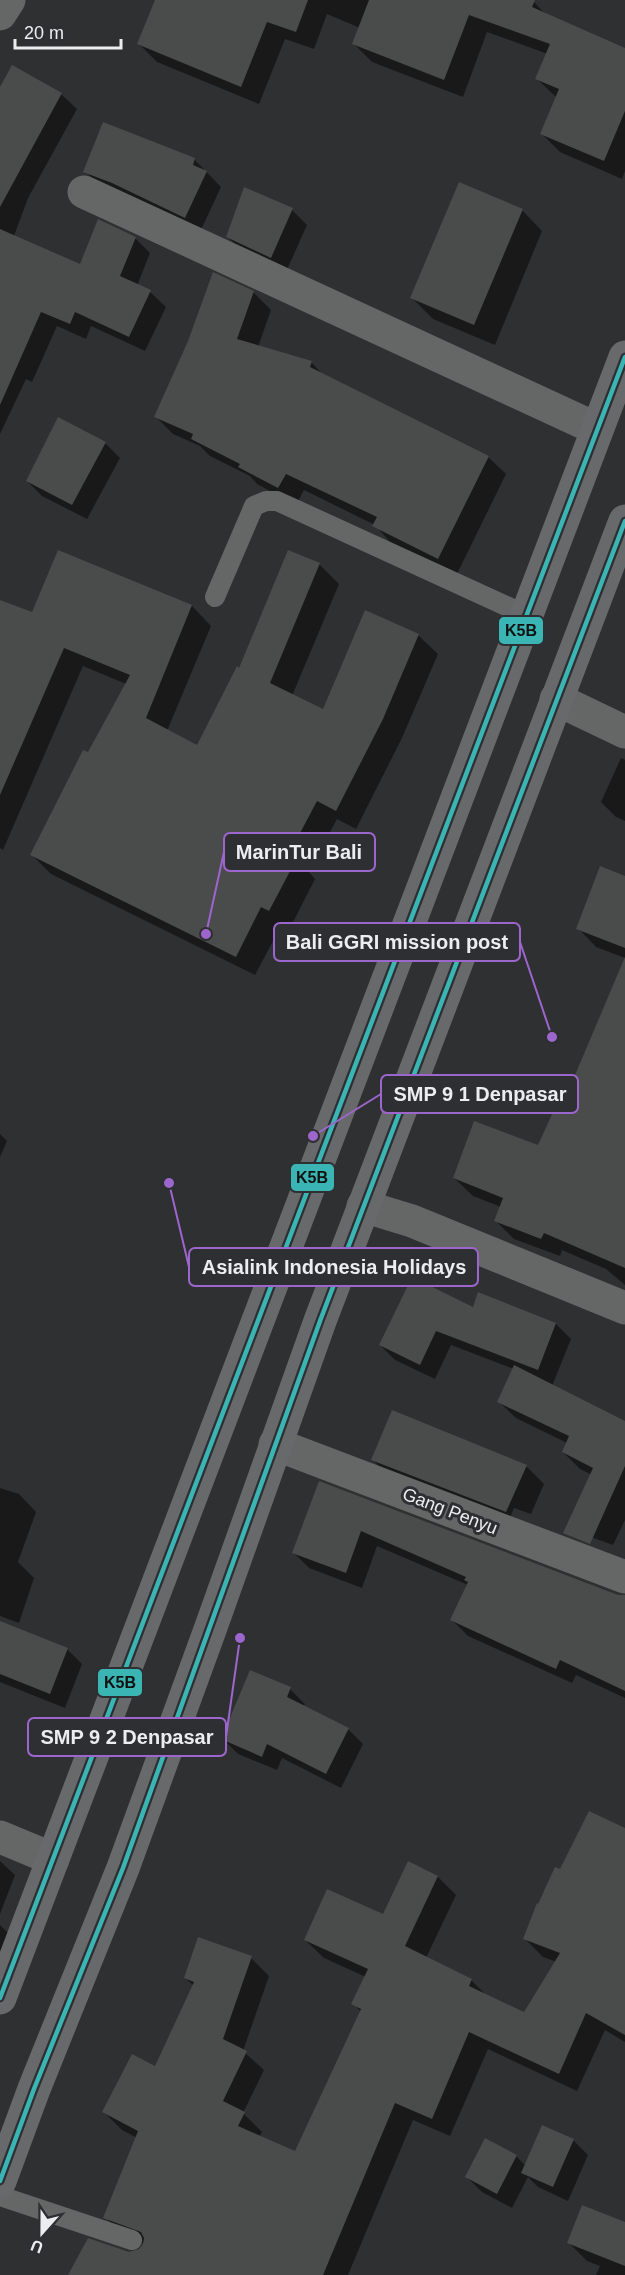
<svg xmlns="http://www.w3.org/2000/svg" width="625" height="2275" font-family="Arial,sans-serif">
<rect width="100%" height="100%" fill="#2f3032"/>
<path fill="#0007" d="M 156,0 L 527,0 L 534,2 L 547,16 L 625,49 L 625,171 L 622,179 L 560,152 L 542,134 L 557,98 L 537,79 L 548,54 L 487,32 L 463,97 L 372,62 L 354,44 L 360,28 L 327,14 L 314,49 L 285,39 L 259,104 L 157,62 L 139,44 Z
M 0,90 L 61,94 L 77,109 L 28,198 L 11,244 L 0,240 Z
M 104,124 L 195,160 L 221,187 L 200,232 L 100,186 L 85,171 Z
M 244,189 L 292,210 L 307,225 L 286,272 L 242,251 L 227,236 Z
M 522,210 L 542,231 L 495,345 L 433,319 L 412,298 Z
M 135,238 L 150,253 L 137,286 L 150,292 L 166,307 L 145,351 L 91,326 L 86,339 L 57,326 L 32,382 L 26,379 L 0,434 L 0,301 L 81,266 Z
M 253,292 L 271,310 L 258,347 L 311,362 L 324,376 L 488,457 L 506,474 L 456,576 L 392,544 L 375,525 L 304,490 L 296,505 L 257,484 L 250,476 L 210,456 L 200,446 L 173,434 L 155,416 Z
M 105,443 L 120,458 L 87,519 L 42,496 L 27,481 Z
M 58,552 L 192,606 L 211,626 L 167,731 L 198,748 L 240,670 L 289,552 L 320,565 L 339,584 L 292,696 L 324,712 L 418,635 L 438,654 L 402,738 L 356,829 L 337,819 L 309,872 L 315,879 L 289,930 L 281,926 L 255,975 L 51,874 L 32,855 L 126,684 L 83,666 L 3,850 L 0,848 L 0,601 L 33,614 Z
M 621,758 L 625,760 L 625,821 L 616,817 L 601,802 Z
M 625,877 L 625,958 L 596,947 L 578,928 Z
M 625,960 L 625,1285 L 606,1269 L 562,1250 L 560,1256 L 514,1239 L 496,1221 L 501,1207 L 473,1196 L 454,1178 L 539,1147 L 565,1103 Z
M 0,1134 L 7,1141 L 0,1157 Z
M 473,1309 L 556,1324 L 571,1339 L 552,1386 L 625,1423 L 625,1520 L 613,1545 L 588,1536 L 592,1475 L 580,1469 L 563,1452 L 567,1443 L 516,1418 L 499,1402 L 514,1369 L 451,1345 L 435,1379 L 395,1360 L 380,1345 Z
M 373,1460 L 526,1466 L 544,1484 L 531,1514 L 514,1508 L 508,1523 L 391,1478 Z
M 319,1483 L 618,1596 L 625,1597 L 625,1698 L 576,1675 L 572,1683 L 468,1636 L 452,1620 L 468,1585 L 377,1546 L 362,1588 L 309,1568 L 293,1552 Z
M 0,1488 L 19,1494 L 36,1512 L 18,1562 L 34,1578 L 19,1623 L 0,1616 Z
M 0,1622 L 67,1649 L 82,1664 L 65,1708 L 0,1682 Z
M 290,1689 L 305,1704 L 303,1707 L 348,1729 L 363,1744 L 341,1788 L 282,1758 L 277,1770 L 238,1754 L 223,1739 Z
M 625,1830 L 625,2042 L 605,2030 L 577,2091 L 488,2049 L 450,2136 L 413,2120 L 348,2275 L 69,2275 L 140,2251 L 145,2244 L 123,2235 L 105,2217 L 137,2138 L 122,2130 L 104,2112 L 156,2068 L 194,1986 L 185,1978 L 251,1958 L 269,1976 L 243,2051 L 264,2070 L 243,2113 L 262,2132 L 259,2137 L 296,2153 L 361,2012 L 353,2003 L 366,1977 L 324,1958 L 305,1940 L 384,1916 L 409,1863 L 438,1877 L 456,1895 L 426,1958 L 471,1980 L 488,1997 L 525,2013 L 557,1962 L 543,1957 L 525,1939 L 561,1871 Z
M 0,1861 L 15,1875 L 0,1914 Z
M 0,1925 L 18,1943 L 0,1985 Z
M 573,2140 L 588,2155 L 568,2201 L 538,2187 L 528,2177 L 512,2208 L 482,2192 L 467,2177 L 516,2156 L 526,2166 Z
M 625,2224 L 625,2275 L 596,2275 L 600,2266 L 587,2261 L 569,2243 Z"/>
<path fill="#4a4b4b" d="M 155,0 L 308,0 L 296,32 L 267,22 L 241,87 L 137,44 Z
M 369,0 L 535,0 L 532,7 L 625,48 L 625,111 L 604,161 L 540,134 L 559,89 L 535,79 L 550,44 L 469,15 L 444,80 L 352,44 Z
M 12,65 L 62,93 L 0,207 L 0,87 Z
M 103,122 L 195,158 L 193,165 L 207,171 L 185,218 L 112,183 L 83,172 Z
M 459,182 L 523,209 L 474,325 L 410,298 Z
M 244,187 L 293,208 L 271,258 L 226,237 Z
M 98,219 L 136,237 L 120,276 L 151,290 L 129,337 L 75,312 L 70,324 L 41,312 L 0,405 L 0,229 L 80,264 Z
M 213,272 L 254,291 L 237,339 L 312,361 L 310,367 L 489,456 L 438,559 L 372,526 L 377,517 L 286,474 L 278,488 L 238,467 L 240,464 L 191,439 L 193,434 L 154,417 L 188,341 Z
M 58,417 L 106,442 L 72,505 L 26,481 Z
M 58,550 L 192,605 L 146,718 L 197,745 L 237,666 L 239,668 L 288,550 L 320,563 L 270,683 L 323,709 L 365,610 L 419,634 L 383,719 L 336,811 L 317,801 L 289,854 L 297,858 L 269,911 L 261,907 L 236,957 L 30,855 L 83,750 L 88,752 L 130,675 L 64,648 L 0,795 L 0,600 L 32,612 Z
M 600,866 L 625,876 L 625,948 L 576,929 Z
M 625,957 L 625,1268 L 544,1233 L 541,1239 L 494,1221 L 503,1198 L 453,1178 L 474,1121 L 538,1145 L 559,1099 L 564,1101 Z
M 412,1277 L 473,1307 L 478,1292 L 556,1323 L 538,1370 L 436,1331 L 420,1365 L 379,1345 Z
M 514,1365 L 625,1421 L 625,1466 L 590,1544 L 563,1533 L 593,1468 L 562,1452 L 569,1436 L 497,1402 Z
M 392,1410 L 527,1465 L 506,1512 L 371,1460 Z
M 319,1481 L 618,1595 L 625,1595 L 625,1691 L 560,1660 L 556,1669 L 450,1620 L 468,1582 L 464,1580 L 466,1577 L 361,1531 L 346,1573 L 292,1553 Z
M 0,1621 L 68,1648 L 50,1694 L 0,1674 Z
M 250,1670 L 291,1687 L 287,1697 L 349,1728 L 326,1774 L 267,1744 L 262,1757 L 221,1739 Z
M 589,1811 L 625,1828 L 625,2035 L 586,2013 L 559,2074 L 469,2032 L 432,2119 L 395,2103 L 323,2275 L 68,2275 L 88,2238 L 129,2252 L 139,2249 L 143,2244 L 144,2238 L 141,2232 L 103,2218 L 138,2131 L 102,2112 L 132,2054 L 155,2066 L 194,1982 L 184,1978 L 198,1937 L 252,1956 L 223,2039 L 247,2051 L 223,2101 L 245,2112 L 238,2126 L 295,2151 L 361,2009 L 351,2004 L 368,1969 L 304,1940 L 327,1889 L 383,1914 L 408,1861 L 438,1876 L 405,1946 L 472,1979 L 469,1986 L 524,2012 L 560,1953 L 523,1939 L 537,1903 L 538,1904 L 555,1867 L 560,1869 Z
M 542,2125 L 574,2139 L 553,2187 L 521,2173 Z
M 485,2138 L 517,2155 L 497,2194 L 465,2177 Z
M 582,2205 L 625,2222 L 625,2266 L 567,2243 Z"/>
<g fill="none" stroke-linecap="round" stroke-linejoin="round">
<path stroke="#656666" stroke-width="20" d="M 215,597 L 254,506 L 266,501 L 277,501 L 526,615
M 0,2196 L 132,2240"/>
<path stroke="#656666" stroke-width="33" d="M 0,14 L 9,0
M 84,192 L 597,429
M 556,699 L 625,732
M 363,1206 L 412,1221 L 625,1308
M 275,1444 L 625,1577
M 0,1837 L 53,1859"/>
<path stroke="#68696b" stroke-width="33" d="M 0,1998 L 625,357
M 0,2181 L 34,2089 L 123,1868 L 211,1627 L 320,1321 L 625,521"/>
<g stroke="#2e2f33" stroke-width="9">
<path id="bus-1" d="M 0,1998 L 625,357
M 0,2181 L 34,2089 L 123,1868 L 320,1321 L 625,521"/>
</g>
<use href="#bus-1" stroke="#3ab5b3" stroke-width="4.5"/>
</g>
<g text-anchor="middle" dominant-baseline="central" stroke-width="6" stroke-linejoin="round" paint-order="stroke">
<g font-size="18" fill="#ecedef" stroke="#2e2f33">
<text transform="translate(450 1511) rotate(21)">Gang Penyu</text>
</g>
</g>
<path fill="none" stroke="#9d66cd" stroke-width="2" d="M206 934L224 852M552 1037L520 942M313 1136L381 1094M169 1183L189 1267M240 1638L226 1737"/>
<g fill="#9d66cd" stroke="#2e2f33" stroke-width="2">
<circle cx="206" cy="934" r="6"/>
<circle cx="552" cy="1037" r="6"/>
<circle cx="313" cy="1136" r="6"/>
<circle cx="169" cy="1183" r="6"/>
<circle cx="240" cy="1638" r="6"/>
</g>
<g fill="#2e2f33" stroke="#9d66cd" stroke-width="2">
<rect x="224" y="833" width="151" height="38" rx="6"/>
<rect x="274" y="923" width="246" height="38" rx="6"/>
<rect x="381" y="1075" width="197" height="38" rx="6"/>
<rect x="189" y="1248" width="289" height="38" rx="6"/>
<rect x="28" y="1718" width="198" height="38" rx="6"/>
</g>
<g font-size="20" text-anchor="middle" font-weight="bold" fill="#ecedef">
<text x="299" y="859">MarinTur Bali</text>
<text x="397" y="949">Bali GGRI mission post</text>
<text x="480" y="1101">SMP 9 1 Denpasar</text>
<text x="334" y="1274">Asialink Indonesia Holidays</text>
<text x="127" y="1744">SMP 9 2 Denpasar</text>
</g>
<g stroke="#2e2f33" stroke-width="2">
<rect x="498" y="616" width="46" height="29" rx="6" fill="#3ab5b3"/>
<rect x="290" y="1163" width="45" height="29" rx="6" fill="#3ab5b3"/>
<rect x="97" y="1668" width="46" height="29" rx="6" fill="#3ab5b3"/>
</g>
<g font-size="16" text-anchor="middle" font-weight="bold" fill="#111">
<text x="521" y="636">K5B</text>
<text x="312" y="1183">K5B</text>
<text x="120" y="1688">K5B</text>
</g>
<g transform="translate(42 2233) rotate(201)" stroke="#2e2f33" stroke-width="4.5" paint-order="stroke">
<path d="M0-4.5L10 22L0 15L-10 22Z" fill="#ecedef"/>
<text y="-9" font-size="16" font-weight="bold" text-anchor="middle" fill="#ecedef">U</text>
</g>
<path d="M15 39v9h106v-9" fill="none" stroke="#ecedef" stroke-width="3"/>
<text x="24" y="39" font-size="18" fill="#ecedef" stroke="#2e2f33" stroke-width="4.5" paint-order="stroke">20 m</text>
</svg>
